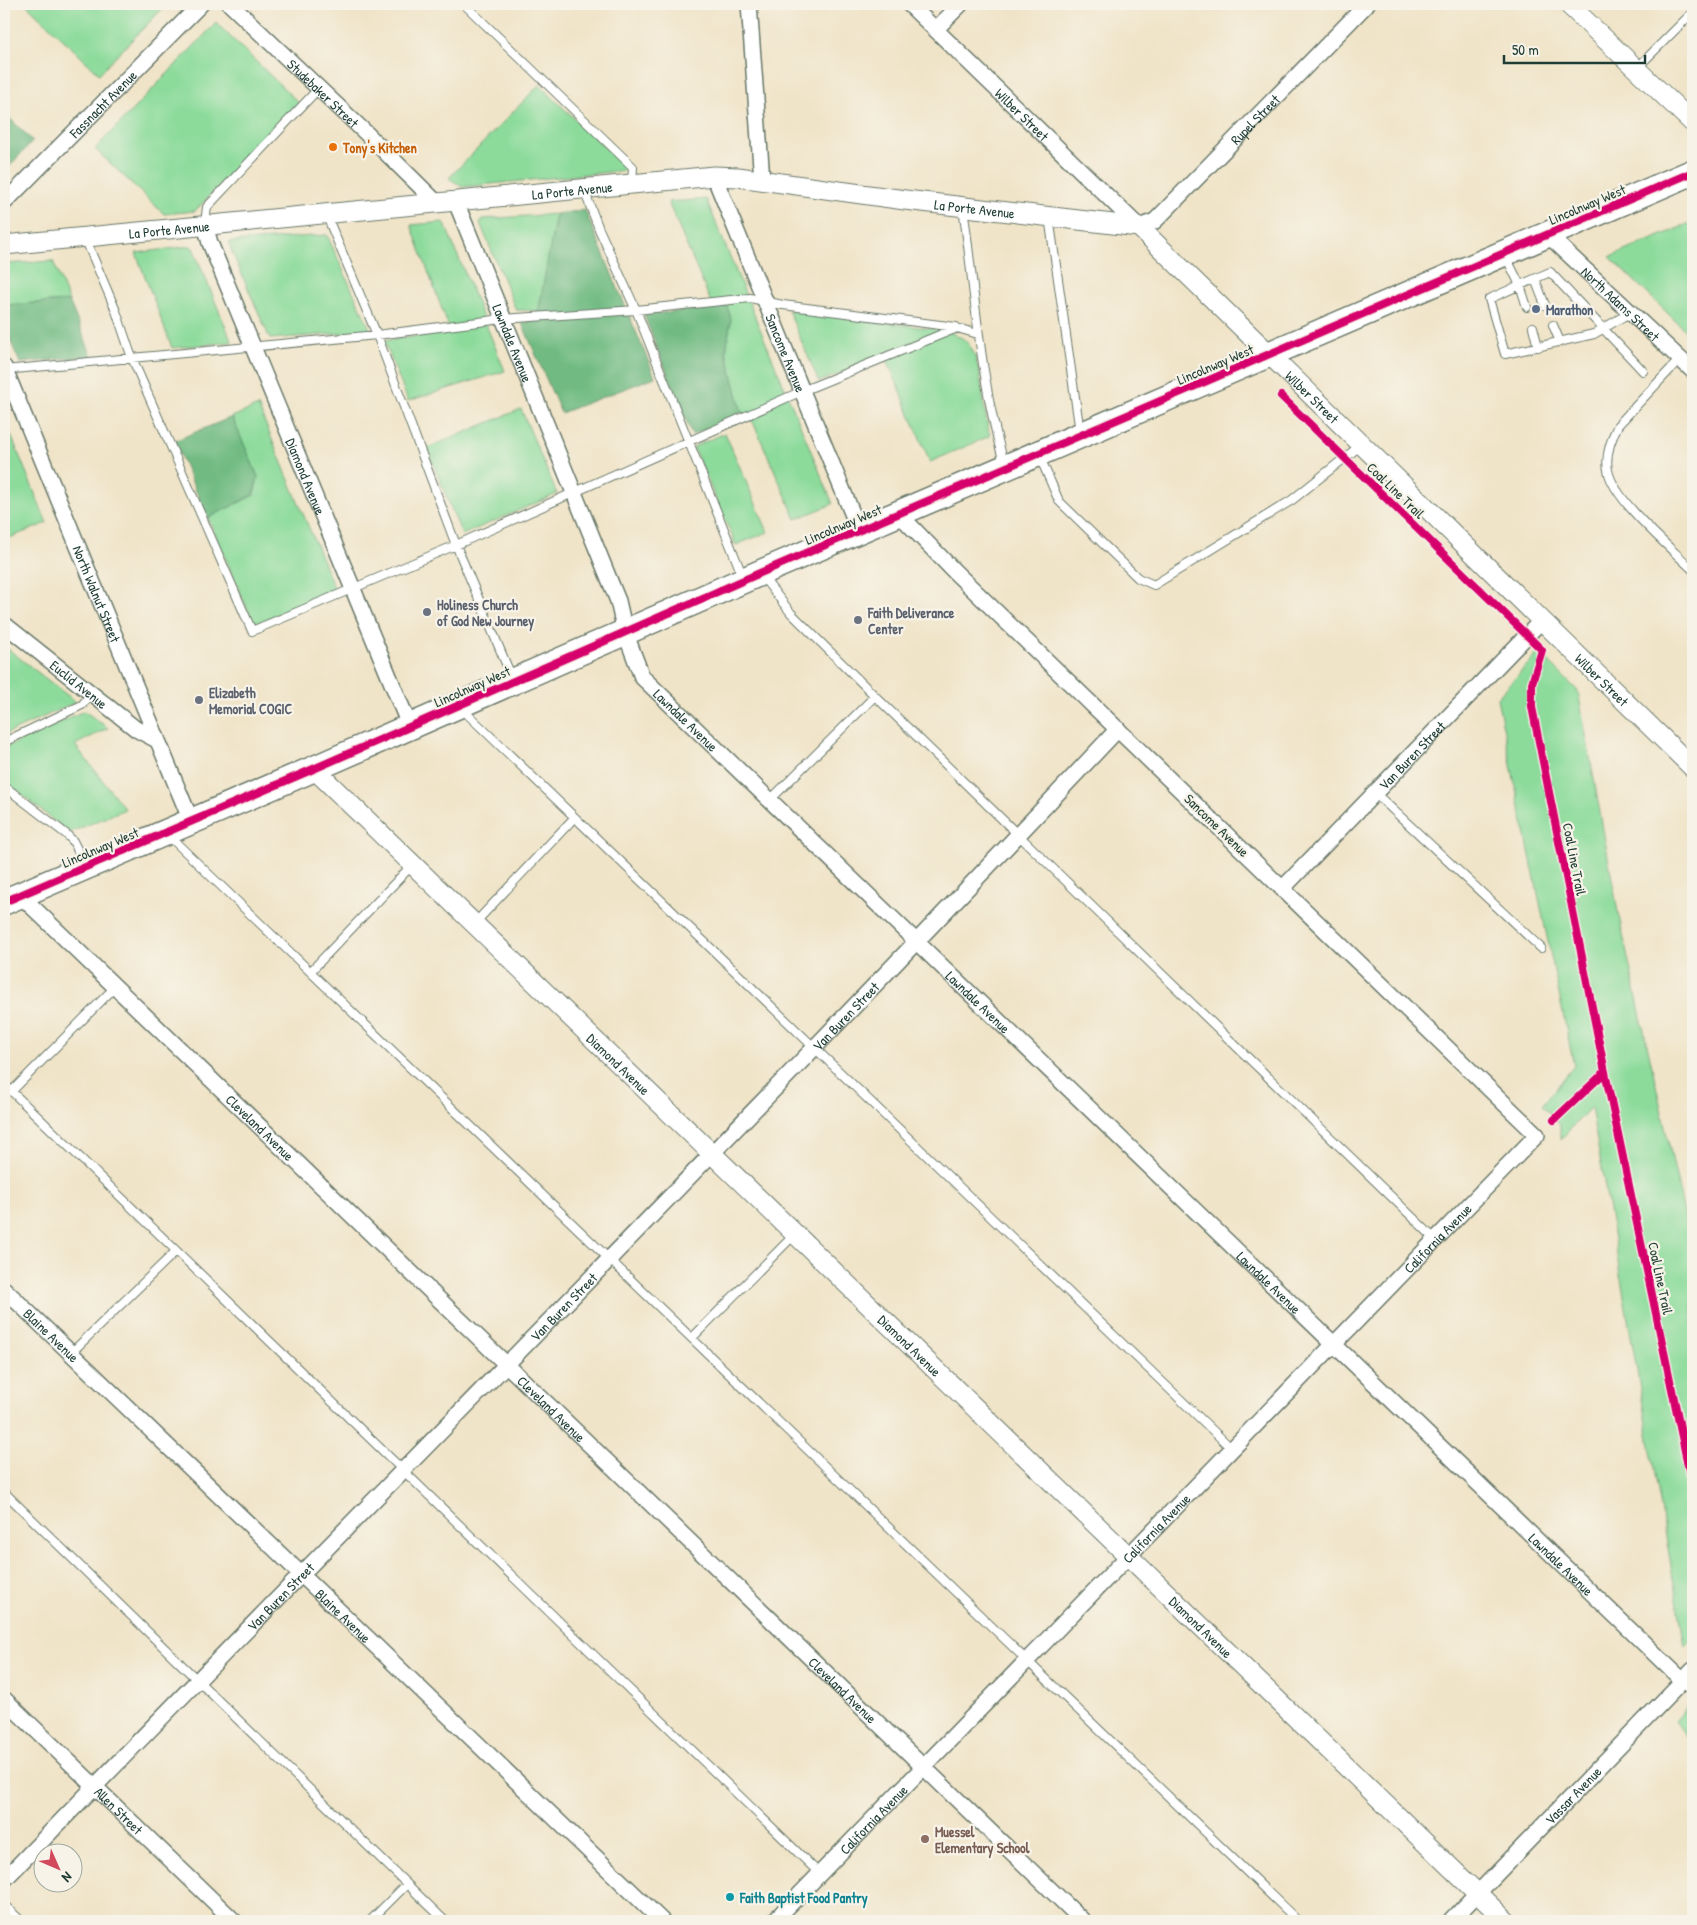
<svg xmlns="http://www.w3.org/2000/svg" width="1697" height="1925" font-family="'Patrick Hand',sans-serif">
<rect width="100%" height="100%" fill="#f7f3e8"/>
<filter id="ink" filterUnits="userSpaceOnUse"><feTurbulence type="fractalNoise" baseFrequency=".02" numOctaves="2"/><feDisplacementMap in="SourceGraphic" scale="10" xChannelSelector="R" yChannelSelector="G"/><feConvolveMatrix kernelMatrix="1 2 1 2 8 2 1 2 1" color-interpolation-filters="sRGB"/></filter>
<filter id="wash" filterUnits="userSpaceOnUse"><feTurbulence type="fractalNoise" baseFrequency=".0096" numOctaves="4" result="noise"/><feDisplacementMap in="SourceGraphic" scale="20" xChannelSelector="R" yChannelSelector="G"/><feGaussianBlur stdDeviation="1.12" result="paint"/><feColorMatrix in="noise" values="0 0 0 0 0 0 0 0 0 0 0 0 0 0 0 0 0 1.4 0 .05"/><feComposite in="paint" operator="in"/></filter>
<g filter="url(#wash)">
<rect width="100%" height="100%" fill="#f0e4c8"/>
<path fill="#8cdb9b" stroke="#568c68" d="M 26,4 L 167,4 L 99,74 Z
M 216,23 L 299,103 L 195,211 L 164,214 L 95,149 Z
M 539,85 L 629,170 L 462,187 L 449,178 Z
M 706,199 L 833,504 L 796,519 L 753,422 L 742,413 L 726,351 L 731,319 L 727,306 L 713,307 L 668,202 Z
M 556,214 L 539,311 L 516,310 L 480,223 L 483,219 Z
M 444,222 L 505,371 L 408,401 L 384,341 L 450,331 L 411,225 Z
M 1693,222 L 1693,338 L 1610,257 Z
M 327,235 L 371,331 L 270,339 L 229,245 L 230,242 Z
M 191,246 L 193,248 L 232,342 L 172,348 L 136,253 Z
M 53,261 L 69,301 L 4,305 L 4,264 Z
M 788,310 L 942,330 C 952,333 963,336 969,345 C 982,360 983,413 990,436 L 930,462 L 885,355 L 819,382 Z
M 258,406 L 335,590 L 254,624 L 208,518 L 254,495 L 258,477 L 232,417 Z
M 521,409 L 557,494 L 462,535 L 427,448 Z
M 4,418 L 47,523 L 4,540 Z
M 725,433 L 768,532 L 736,545 L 693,447 Z
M 4,646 L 76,702 L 4,735 Z
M 1539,652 L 1578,691 L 1618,912 L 1693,1254 L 1693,1637 L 1685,1646 L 1591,1107 L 1560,1140 L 1560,1125 L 1542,1105 L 1574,1066 L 1497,698 Z
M 84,711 L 108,728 L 75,745 L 125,809 L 69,833 L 4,780 L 4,748 Z
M 1693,1701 L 1693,1746 L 1675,1721 Z"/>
<path fill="#71bb83" stroke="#487c5c" d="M 4,113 L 33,141 L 4,172 Z
M 585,210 L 655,377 L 561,413 L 522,323 L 537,319 L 556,214 Z
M 69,301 L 92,356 L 20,363 L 4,326 L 4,305 Z
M 727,306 L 731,319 L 726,351 L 742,413 L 692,435 L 644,315 Z
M 232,417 L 258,477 L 253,495 L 208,518 L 174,441 Z"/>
</g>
<g filter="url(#ink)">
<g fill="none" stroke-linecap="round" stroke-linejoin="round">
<g stroke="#687768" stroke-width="10">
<path id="service" d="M 464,4 L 633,167 L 632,183
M 1636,69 L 1693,12
M 584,190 L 599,229 L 636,310 L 743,577
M 963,207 C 975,293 980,380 1004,463
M 326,214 L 377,335 L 456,545 L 512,678
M 1049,217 L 1080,432
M 205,224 L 207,207 L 319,88
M 85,238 L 116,311 L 132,358 L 252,631 L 456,545 L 802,391 L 957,328 L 978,334
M 1505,255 L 1520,285 L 1527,307
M 1535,279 L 1545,305
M 1631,312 L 1594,334 L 1505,354 L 1489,299 L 1550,272 L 1643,371
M 1553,325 L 1560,342
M 1533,327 L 1538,347
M 1680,359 L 1618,425 C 1611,439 1605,455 1608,470 C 1613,500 1671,548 1693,570
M 4,370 L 377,335 L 502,319 L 636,310 L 750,298 L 783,305 L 956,327
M 1039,455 L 1059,501 L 1138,578 L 1154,585 L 1292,500 L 1361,445
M 762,576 L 791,613 L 875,696 L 1435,1239
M 462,709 L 1232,1449
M 4,742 L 82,705 L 91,694
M 4,786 L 66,834 L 73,841 L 85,865
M 1375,793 L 1541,948
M 770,800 L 875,696
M 168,835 L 1298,1921
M 474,924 L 574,818
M 311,971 L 413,864
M 4,1084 L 820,1874
M 12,1091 L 115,987
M 692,1338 L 795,1234
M 71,1353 L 176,1251
M 4,1492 L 445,1921
M 1683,1681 L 1693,1694
M 4,1905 L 21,1921
M 370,1921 L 407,1884"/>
</g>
<g stroke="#687768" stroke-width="18">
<g id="minor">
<path id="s1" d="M 230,4 L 367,134 L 437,203"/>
<path d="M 749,4 L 762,180"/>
<path id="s2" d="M 909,4 L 1139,227 L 1155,221 L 1367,4"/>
<path d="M 936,29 L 961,4"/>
<path id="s3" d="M 714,176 L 859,530"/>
<path id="s4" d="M 456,202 L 618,601 L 625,632 L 642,677 L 1683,1681"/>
<path id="s5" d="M 4,203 L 201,4"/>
<path id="s6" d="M 205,225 L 210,243 L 410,727"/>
<path id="s7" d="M 1548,235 L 1693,371"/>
<path id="s8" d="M 4,367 L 191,821"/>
<path id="s9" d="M 4,624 L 136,729 L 157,740"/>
<path id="s10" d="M 1283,888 L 1541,621"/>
<path id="s11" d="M 20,895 L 1083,1921"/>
<path id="s12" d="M 4,1289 L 662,1921"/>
<path id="s13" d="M 4,1699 L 234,1921"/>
<path id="s14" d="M 4,1880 C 375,1496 753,1118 1118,729"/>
<path id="s15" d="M 774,1921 L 1537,1135 L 955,572 L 899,514"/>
<path id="s16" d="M 1451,1921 L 1693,1670"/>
</g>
</g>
<g stroke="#687768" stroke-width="21">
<g id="tertiary">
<path d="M 1568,4 L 1693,123"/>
<path id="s17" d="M 4,245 L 714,176 L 738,177 L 905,200 L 1139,227 L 1693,768"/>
<path id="s18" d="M 314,769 L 1506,1921"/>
</g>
</g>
<g stroke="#687768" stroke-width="28">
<path id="primary" d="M 4,902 L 318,767 L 760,573 L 1693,172"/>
</g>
<use href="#service" stroke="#fff" stroke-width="8"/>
<use href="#minor" stroke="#fff" stroke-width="15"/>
<use href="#tertiary" stroke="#fff" stroke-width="19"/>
<use href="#primary" stroke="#fff" stroke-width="25"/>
<g stroke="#f7f3e8" stroke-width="11">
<path id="cycleway" d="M 1281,396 L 1542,650 L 1532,683 L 1532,707 L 1605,1072 L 1693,1489
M 4,902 L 318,767 L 760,573 L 1693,172
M 1554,1120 L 1605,1072"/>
</g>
<use href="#cycleway" stroke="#d6006c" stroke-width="8"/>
</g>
</g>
<circle fill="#e8710a" stroke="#f7f3e8" stroke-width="2" cx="333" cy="147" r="5"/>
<circle fill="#5c6f8a" stroke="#f7f3e8" stroke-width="2" cx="1536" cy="309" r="5"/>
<g fill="#6b7280" stroke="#f7f3e8" stroke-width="2">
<circle cx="427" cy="612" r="5"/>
<circle cx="858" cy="620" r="5"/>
<circle cx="199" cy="700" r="5"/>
</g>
<circle fill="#8d6e63" stroke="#f7f3e8" stroke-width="2" cx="925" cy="1839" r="5"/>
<circle fill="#0f9aa8" stroke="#f7f3e8" stroke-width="2" cx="730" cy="1897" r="5"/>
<g text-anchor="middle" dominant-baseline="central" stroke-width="4.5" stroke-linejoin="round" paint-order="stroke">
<g font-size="14" fill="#1f3d34" stroke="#f7f3e8">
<text stroke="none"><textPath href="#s1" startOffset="129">Studebaker Street</textPath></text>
<text stroke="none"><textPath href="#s5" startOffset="140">Fassnacht Avenue</textPath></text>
<text stroke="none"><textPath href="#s2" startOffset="158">Wilber Street</textPath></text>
<text stroke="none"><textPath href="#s2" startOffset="480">Rupel Street</textPath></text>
<text stroke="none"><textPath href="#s17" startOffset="571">La Porte Avenue</textPath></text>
<text transform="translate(1587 204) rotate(-23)">Lincolnway West</text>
<text stroke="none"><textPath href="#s17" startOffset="976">La Porte Avenue</textPath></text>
<text stroke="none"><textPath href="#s17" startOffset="166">La Porte Avenue</textPath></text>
<text stroke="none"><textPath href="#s7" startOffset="100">North Adams Street</textPath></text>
<text stroke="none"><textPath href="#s4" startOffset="152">Lawndale Avenue</textPath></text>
<text stroke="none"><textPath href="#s3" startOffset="191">Sancome Avenue</textPath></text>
<text transform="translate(1215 364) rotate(-23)">Lincolnway West</text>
<text stroke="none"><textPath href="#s17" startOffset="1384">Wilber Street</textPath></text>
<text stroke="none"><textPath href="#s6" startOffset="271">Diamond Avenue</textPath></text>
<text transform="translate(1396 490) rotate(44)">Coal Line Trail</text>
<text transform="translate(843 524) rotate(-23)">Lincolnway West</text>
<text stroke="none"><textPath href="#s8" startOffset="245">North Walnut Street</textPath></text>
<text stroke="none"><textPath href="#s17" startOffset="1789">Wilber Street</textPath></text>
<text stroke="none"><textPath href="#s9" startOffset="96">Euclid Avenue</textPath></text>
<text transform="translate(472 686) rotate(-24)">Lincolnway West</text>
<text stroke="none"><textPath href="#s4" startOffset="572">Lawndale Avenue</textPath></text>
<text stroke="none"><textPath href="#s10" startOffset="185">Van Buren Street</textPath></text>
<text transform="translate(1217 825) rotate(44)">Sancome Avenue</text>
<text transform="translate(100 847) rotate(-23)">Lincolnway West</text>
<text transform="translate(1575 859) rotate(79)">Coal Line Trail</text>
<text stroke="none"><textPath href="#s4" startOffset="978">Lawndale Avenue</textPath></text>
<text stroke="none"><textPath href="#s14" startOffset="1206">Van Buren Street</textPath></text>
<text stroke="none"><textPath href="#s18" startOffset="424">Diamond Avenue</textPath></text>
<text stroke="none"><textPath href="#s11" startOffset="334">Cleveland Avenue</textPath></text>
<text stroke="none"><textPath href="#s15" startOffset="952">California Avenue</textPath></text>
<text transform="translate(1661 1278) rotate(78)">Coal Line Trail</text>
<text stroke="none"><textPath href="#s4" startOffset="1382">Lawndale Avenue</textPath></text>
<text stroke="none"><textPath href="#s14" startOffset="801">Van Buren Street</textPath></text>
<text stroke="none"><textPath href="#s12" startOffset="66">Blaine Avenue</textPath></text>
<text stroke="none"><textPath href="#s18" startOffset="829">Diamond Avenue</textPath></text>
<text stroke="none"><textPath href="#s11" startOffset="739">Cleveland Avenue</textPath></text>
<text stroke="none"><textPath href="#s15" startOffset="548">California Avenue</textPath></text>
<text stroke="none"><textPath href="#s4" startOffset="1788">Lawndale Avenue</textPath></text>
<text stroke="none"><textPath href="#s14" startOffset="396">Van Buren Street</textPath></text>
<text stroke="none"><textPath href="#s12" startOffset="471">Blaine Avenue</textPath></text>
<text stroke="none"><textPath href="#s18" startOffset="1234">Diamond Avenue</textPath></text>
<text stroke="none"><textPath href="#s11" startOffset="1144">Cleveland Avenue</textPath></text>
<text stroke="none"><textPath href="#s16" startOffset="175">Vassar Avenue</textPath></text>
<text stroke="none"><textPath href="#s13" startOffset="160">Allen Street</textPath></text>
<text stroke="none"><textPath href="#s15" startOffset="142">California Avenue</textPath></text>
</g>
<g font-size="14" font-weight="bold" fill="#c56008" stroke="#f7f3e8" text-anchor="start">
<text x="343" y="147">Tony's Kitchen</text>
</g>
<g font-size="14" font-weight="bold" fill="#4e5e75" stroke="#f7f3e8" text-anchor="start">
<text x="1546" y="309">Marathon</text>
</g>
<g font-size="14" font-weight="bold" fill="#5b616d" stroke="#f7f3e8" text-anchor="start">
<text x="437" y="604">Holiness Church<tspan x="437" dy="16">of God New Journey</tspan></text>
<text x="868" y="612">Faith Deliverance<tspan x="868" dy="16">Center</tspan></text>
<text x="209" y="692">Elizabeth<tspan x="209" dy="16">Memorial COGIC</tspan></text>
</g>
<g font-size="14" font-weight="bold" fill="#785e54" stroke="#f7f3e8" text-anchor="start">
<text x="935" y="1831">Muessel<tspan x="935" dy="16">Elementary School</tspan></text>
</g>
<g font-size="14" font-weight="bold" fill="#0d838f" stroke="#f7f3e8" text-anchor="start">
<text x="740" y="1897">Faith Baptist Food Pantry</text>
</g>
</g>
<rect width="1697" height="1925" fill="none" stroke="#f7f3e8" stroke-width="20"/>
<g transform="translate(58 1868) rotate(135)"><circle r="24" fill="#f7f3e8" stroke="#a1aaa0"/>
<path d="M0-4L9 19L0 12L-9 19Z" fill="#d1495b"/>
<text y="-8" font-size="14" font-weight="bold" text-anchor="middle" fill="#1f3d34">N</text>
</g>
<path d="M1504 55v8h141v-8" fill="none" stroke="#1f3d34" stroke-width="2.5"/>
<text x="1512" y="55" font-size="15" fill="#1f3d34" stroke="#f7f3e8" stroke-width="4" paint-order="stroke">50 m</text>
</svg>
